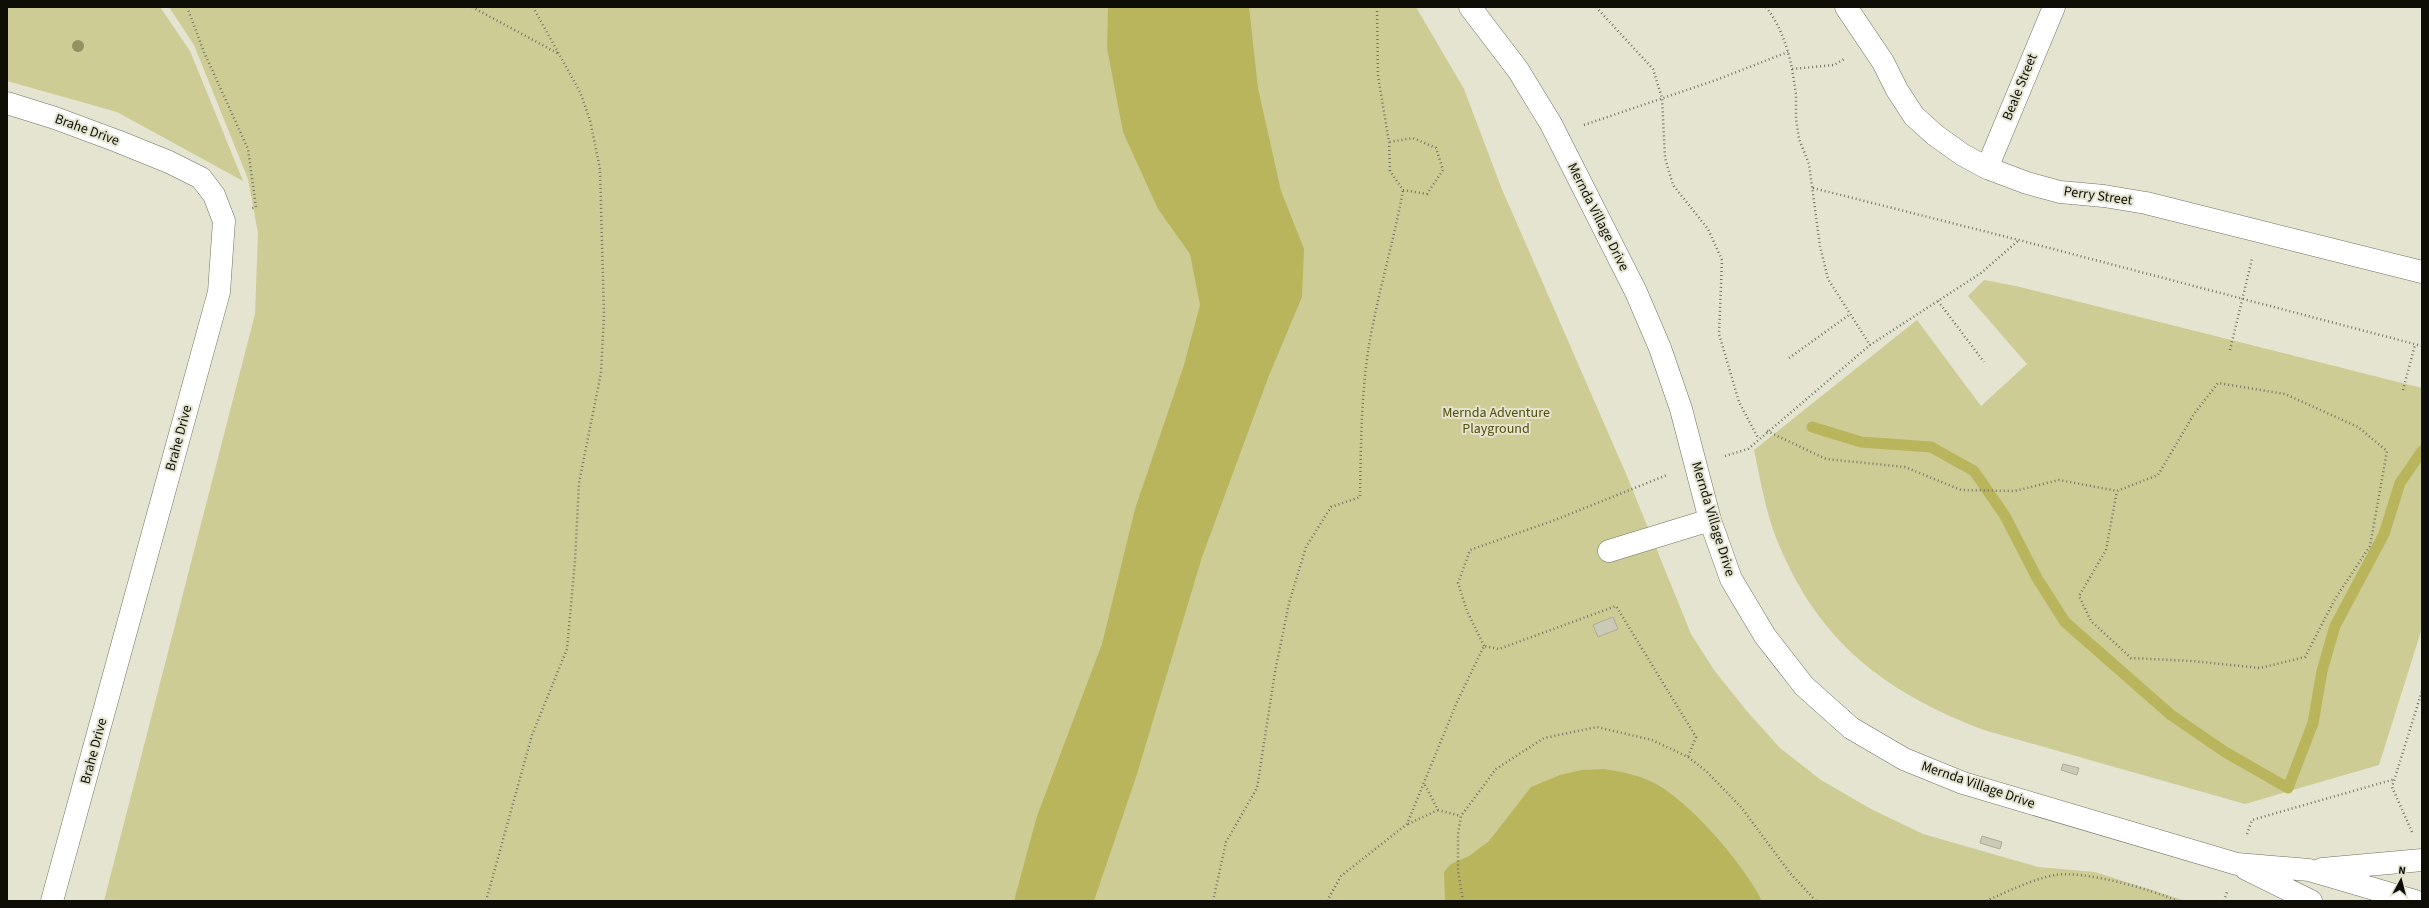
<svg xmlns="http://www.w3.org/2000/svg" width="2429" height="908" font-family="'Source Sans 3',sans-serif">
<rect width="100%" height="100%" fill="#e4e4d1"/>
<path fill="#cdcc95" d="M 7,7 L 160,7 L 190,51 L 243,181 L 117,112 L 7,81 Z
M 169,7 L 1416,7 L 1464,89 L 1501,187 L 1627,476 L 1691,634 L 1714,670 L 1746,710 L 1780,748 L 1821,780 L 1871,809 L 1923,834 L 2038,867 L 2095,872 L 2186,901 L 104,901 L 255,314 L 258,233 L 248,179 L 194,45 Z
M 1984,280 L 2016,286 L 2422,388 L 2422,628 L 2379,765 L 2245,804 L 1984,730 C 1882,691 1816,640 1775,535 C 1765,508 1760,478 1754,450 L 1917,320 L 1981,406 L 2027,364 L 1968,296 Z"/>
<path fill="#b8b55c" d="M 1108,7 L 1249,7 L 1258,88 L 1281,191 L 1304,249 L 1302,297 L 1268,378 L 1202,557 L 1137,774 L 1094,901 L 1014,901 L 1037,816 L 1102,644 L 1135,509 L 1184,365 L 1200,305 L 1190,254 L 1158,209 L 1123,132 L 1107,48 Z
M 1603,769 C 1618,771 1634,774 1648,780 C 1686,796 1744,864 1762,901 L 1445,900 L 1444,872 L 1451,864 L 1469,856 L 1489,841 L 1531,787 L 1560,775 L 1582,770 Z"/>
<g fill="none" stroke-linecap="round" stroke-linejoin="round">
<path stroke="#b8b55c" stroke-width="11" d="M 1812,427 L 1861,442 L 1931,447 L 1974,471 L 2005,516 L 2037,578 L 2065,622 L 2171,715 L 2225,752 L 2288,788 L 2313,723 L 2322,671 L 2335,626 L 2384,534 L 2400,483 L 2422,451"/>
</g>
<path fill="#cacab7" stroke="#abab99" d="M 1613,617 L 1618,629 L 1598,637 L 1593,625 Z
M 2063,764 L 2079,768 L 2077,775 L 2061,770 Z
M 1982,836 L 2002,842 L 2000,849 L 1980,843 Z"/>
<g fill="none" stroke-linecap="round" stroke-linejoin="round">
<g stroke="#717160" stroke-width="23">
<path id="minor" d="M 1470,7 L 1518,70 L 1551,124 L 1636,292 L 1660,348 L 1681,409 L 1710,520 L 1731,579 L 1765,636 L 1804,686 L 1851,728 L 1904,759 L 1963,783 L 2237,864 L 2309,870 L 2415,901
M 1846,7 L 1883,62 L 1897,90 L 1914,116 L 1935,135 L 1963,155 L 1987,168 L 2027,183 L 2060,192 L 2104,196 L 2146,203 L 2422,272
M 7,103 L 55,118 L 117,141 L 169,162 L 201,178 L 214,195 L 224,221 L 219,292 L 52,901
M 1987,168 L 2054,7
M 1609,551 L 1710,520
M 2246,869 L 2311,901
M 2322,869 L 2422,860"/>
</g>
<path stroke="#737366" stroke-width="2.5" stroke-dasharray="1 3" stroke-linecap="butt" d="M 187,7 L 204,52 L 248,149 L 256,207 L 250,209
M 472,7 L 559,54
M 1377,7 L 1378,76 L 1389,142 L 1390,171 L 1403,190 L 1427,194 L 1443,170 L 1436,148 L 1413,138 L 1389,142
M 1596,7 L 1653,69 L 1662,98 L 1665,158 L 1673,185 L 1708,229 L 1722,260 L 1719,334 L 1739,402 L 1758,438
M 1766,7 C 1780,25 1788,48 1792,69 L 1834,65 L 1846,58
M 1792,69 L 1796,94 L 1796,119 L 1799,139 L 1809,164 L 1820,246 L 1828,279 L 1870,345
M 1584,125 L 1716,80 L 1788,52
M 1813,188 L 2019,240 L 2422,346
M 1938,301 L 1984,362
M 2230,350 L 2252,259
M 1789,358 L 1849,315
M 2403,390 L 2415,345
M 1767,431 L 1826,459 L 1905,467 L 1961,490 L 2015,491 L 2059,480 L 2117,491 L 2158,475 L 2194,414 L 2218,383 L 2285,394 L 2358,427 L 2387,451 L 2370,546 L 2335,599 L 2305,657 L 2260,668 L 2192,661 L 2131,658 L 2091,621 L 2079,596 L 2106,550 L 2117,491
M 1725,456 L 1748,449 L 1870,345 L 1981,273 L 2019,240
M 1484,646 L 1467,611 L 1458,583 L 1470,550 L 1555,520 L 1667,475
M 1425,785 L 1438,810 L 1461,816
M 1408,824 L 1438,810
M 2412,832 L 2392,787 L 2422,691
M 2247,834 L 2252,820 L 2395,779
M 486,901 L 532,735 L 567,649 L 575,561 L 579,483 L 601,373 L 604,315 L 600,169 L 590,120 L 580,92 L 533,7
M 1213,901 L 1226,842 L 1257,788 L 1275,672 L 1289,603 L 1306,547 L 1331,507 L 1360,497 C 1361,440 1361,380 1373,324 C 1382,279 1395,235 1403,190
M 1327,901 L 1341,876 L 1407,824 L 1457,702 L 1484,646 L 1499,649 L 1616,606 L 1696,737 L 1688,757
M 1463,901 L 1458,871 L 1458,834 L 1461,816 L 1496,769 L 1544,738 L 1597,727 L 1652,740 L 1688,757 L 1706,771 L 1741,807 L 1790,873 L 1816,901
M 1986,901 C 2009,891 2030,880 2055,875 C 2082,870 2152,889 2177,901
M 2224,901 L 2227,892"/>
<use href="#minor" stroke="#fff" stroke-width="22"/>
</g>
<circle fill="#949262" cx="78" cy="46" r="6"/>
<g text-anchor="middle" dominant-baseline="central" stroke-width="4" stroke-linejoin="round" paint-order="stroke">
<g font-size="14" fill="#0e0e07" stroke="#e4e4d1">
<text transform="translate(2020 87) rotate(-68)">Beale Street</text>
<text transform="translate(87 130) rotate(20)">Brahe Drive</text>
<text transform="translate(2098 196) rotate(8)">Perry Street</text>
<text transform="translate(1598 217) rotate(63)">Mernda Village Drive</text>
<text transform="translate(179 438) rotate(-75)">Brahe Drive</text>
<text transform="translate(1713 519) rotate(73)">Mernda Village Drive</text>
<text transform="translate(94 751) rotate(-75)">Brahe Drive</text>
<text transform="translate(1978 785) rotate(19)">Mernda Village Drive</text>
</g>
<g font-size="14" fill="#524f08" stroke="#e4e4d1">
<text x="1496" y="413">Mernda Adventure<tspan x="1496" dy="16">Playground</tspan></text>
</g>
</g>
<rect width="2429" height="908" fill="none" stroke="#0e0e07" stroke-width="16"/>
<g transform="translate(2401 880) rotate(7)" stroke="#e4e4d1" stroke-width="3" paint-order="stroke">
<path d="M0-3L7 15L0 10L-7 15Z" fill="#0e0e07"/>
<text y="-6" font-size="11" font-weight="bold" text-anchor="middle" fill="#0e0e07">N</text>
</g>
</svg>
